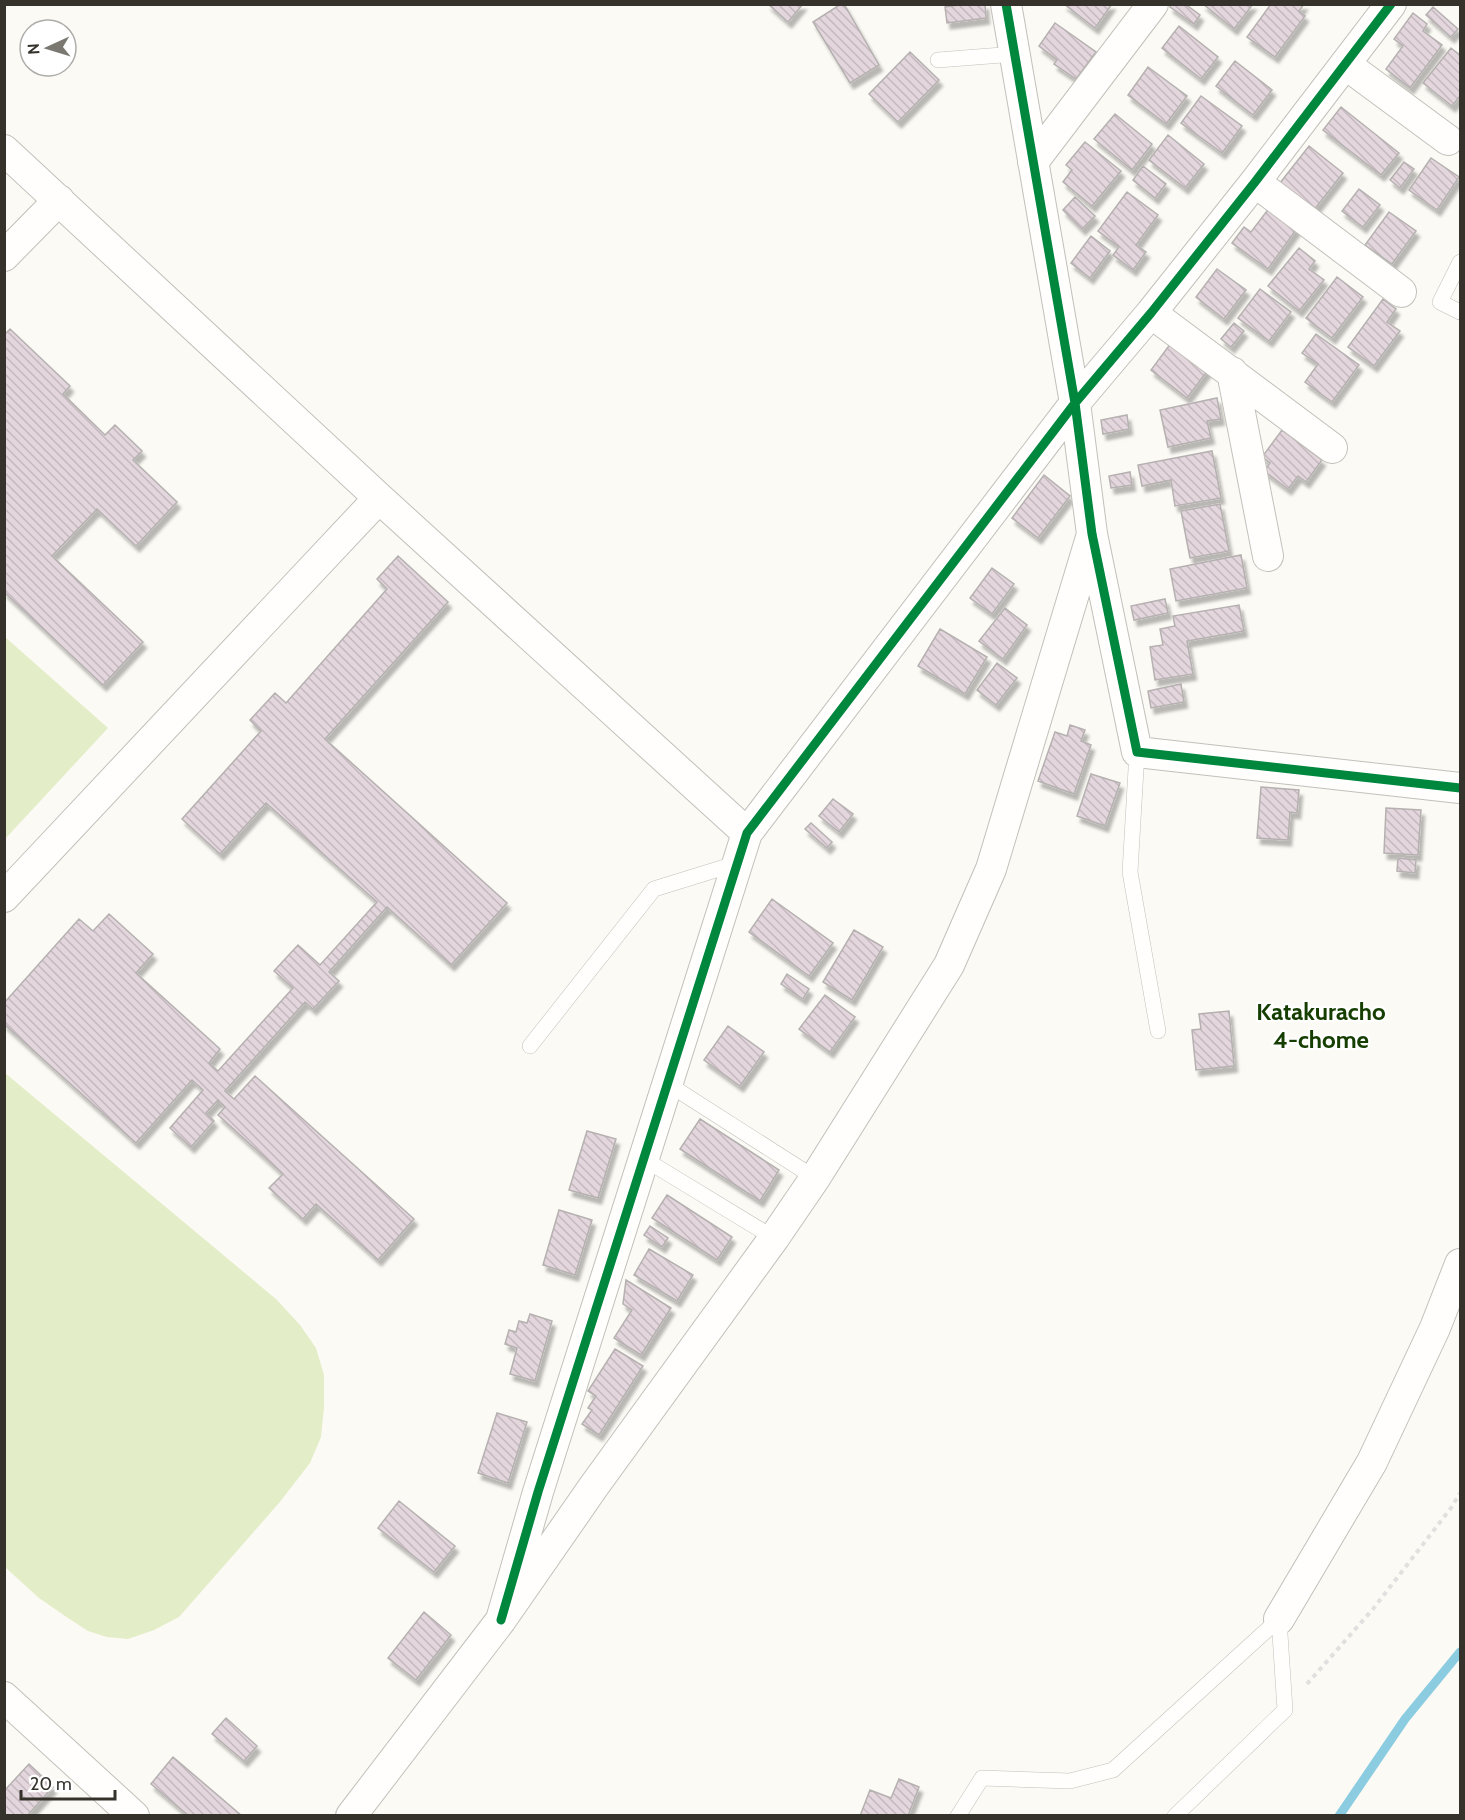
<svg xmlns="http://www.w3.org/2000/svg" width="1465" height="1820" font-family="Cabin,sans-serif">
<defs>
<pattern id="building-back-hatch" width="6" height="6" patternUnits="userSpaceOnUse" patternTransform="scale(1.5)"><rect width="6" height="6" fill="#e4d6dd"/><path d="M-1 5l2 2M0 0l6 6M5-1l2 2" fill="none" stroke="#c4b8be"/></pattern>
<filter id="shadow"><feDropShadow dx="3.5" dy="6" stdDeviation="1.5" flood-color="#0004"/></filter>
</defs>
<rect width="100%" height="100%" fill="#fcfaf4"/>
<path fill="#e3edc7" d="M 5,637 L 108,728 L 5,839 Z
M 5,1073 L 276,1299 L 300,1325 L 316,1348 L 324,1375 L 324,1407 L 321,1437 L 310,1463 L 279,1503 L 179,1617 L 154,1630 L 128,1639 L 107,1637 L 88,1631 L 68,1618 L 39,1598 L 5,1567 Z"/>
<g fill="none" stroke-linecap="round" stroke-linejoin="round">
<path stroke="#8bcce1" stroke-width="9" d="M 1339,1816 L 1405,1719 L 1460,1652"/>
</g>
<path fill="url(#building-back-hatch)" stroke="#b5b1b1" stroke-width="1.5" filter="url(#shadow)" d="M 768,4 L 803,4 L 788,22 Z
M 841,4 L 844,4 L 879,65 L 850,83 L 813,22 Z
M 966,4 L 985,4 L 986,18 L 947,23 L 945,7 Z
M 1064,4 L 1112,4 L 1095,28 Z
M 1171,4 L 1185,4 L 1200,15 L 1194,24 L 1170,7 Z
M 1203,4 L 1253,4 L 1234,29 Z
M 1271,4 L 1304,4 L 1299,11 L 1305,16 L 1275,57 L 1247,37 Z
M 1433,7 L 1458,29 L 1451,37 L 1426,15 Z
M 1413,13 L 1427,24 L 1423,31 L 1442,45 L 1410,88 L 1386,69 L 1403,46 L 1394,39 Z
M 1055,23 L 1096,52 L 1076,79 L 1054,64 L 1057,60 L 1039,46 Z
M 1179,26 L 1218,57 L 1201,79 L 1162,48 Z
M 1451,48 L 1460,55 L 1460,96 L 1452,106 L 1423,83 Z
M 910,52 L 939,80 L 898,122 L 869,94 Z
M 1235,61 L 1272,90 L 1253,115 L 1216,86 Z
M 1148,67 L 1187,96 L 1166,124 L 1128,95 Z
M 1201,96 L 1242,126 L 1222,153 L 1181,123 Z
M 1341,107 L 1399,153 L 1381,175 L 1323,130 Z
M 1115,114 L 1152,144 L 1132,170 L 1094,139 Z
M 1168,135 L 1204,164 L 1185,188 L 1149,160 Z
M 1085,142 L 1121,171 L 1092,206 L 1063,182 L 1072,170 L 1066,165 Z
M 1309,146 L 1343,173 L 1314,210 L 1280,183 Z
M 1431,158 L 1459,177 L 1437,210 L 1409,190 Z
M 1404,162 L 1414,169 L 1400,188 L 1390,180 Z
M 1143,166 L 1166,184 L 1155,198 L 1133,180 Z
M 1359,189 L 1380,205 L 1363,227 L 1342,211 Z
M 1127,192 L 1158,215 L 1136,245 L 1146,252 L 1133,270 L 1113,255 L 1119,247 L 1098,231 Z
M 1075,197 L 1095,216 L 1082,229 L 1063,210 Z
M 1270,207 L 1298,227 L 1268,269 L 1232,243 L 1244,227 L 1251,232 Z
M 1389,212 L 1416,231 L 1392,264 L 1365,245 Z
M 1091,236 L 1110,251 L 1090,278 L 1071,263 Z
M 1299,248 L 1315,261 L 1309,269 L 1324,280 L 1299,311 L 1268,286 Z
M 1217,269 L 1246,290 L 1224,319 L 1196,297 Z
M 1337,277 L 1363,297 L 1332,338 L 1306,318 Z
M 1260,289 L 1291,312 L 1269,341 L 1238,318 Z
M 1383,299 L 1396,309 L 1387,322 L 1400,331 L 1374,366 L 1348,347 Z
M 1234,323 L 1244,331 L 1231,347 L 1221,339 Z
M 10,329 L 70,386 L 63,394 L 105,435 L 115,425 L 142,451 L 133,460 L 177,502 L 136,546 L 97,509 L 52,556 L 143,642 L 103,685 L 4,592 L 4,335 Z
M 1316,334 L 1359,365 L 1332,402 L 1305,382 L 1318,364 L 1302,353 Z
M 1171,343 L 1208,370 L 1187,398 L 1151,370 Z
M 1217,398 L 1221,419 L 1207,421 L 1211,438 L 1168,447 L 1160,410 Z
M 1127,415 L 1129,429 L 1103,434 L 1101,420 Z
M 1282,430 L 1322,460 L 1306,482 L 1298,476 L 1288,489 L 1264,471 L 1270,463 L 1262,457 Z
M 1212,451 L 1221,498 L 1175,506 L 1171,480 L 1142,486 L 1138,465 Z
M 1130,472 L 1132,485 L 1111,488 L 1109,476 Z
M 1044,475 L 1070,496 L 1038,538 L 1012,518 Z
M 1220,504 L 1229,551 L 1190,558 L 1181,511 Z
M 1241,555 L 1247,588 L 1176,601 L 1170,569 Z
M 398,556 L 448,602 L 325,739 L 507,903 L 451,965 L 387,907 L 329,972 L 339,981 L 313,1009 L 305,1002 L 225,1091 L 234,1099 L 255,1076 L 414,1219 L 378,1260 L 316,1204 L 303,1219 L 269,1188 L 283,1174 L 218,1115 L 225,1107 L 218,1100 L 206,1113 L 214,1121 L 191,1147 L 170,1128 L 203,1090 L 192,1080 L 136,1143 L 4,1024 L 4,1003 L 79,919 L 93,931 L 109,914 L 153,954 L 136,973 L 220,1049 L 209,1063 L 218,1071 L 293,988 L 274,971 L 298,945 L 320,965 L 377,902 L 266,803 L 220,854 L 182,819 L 261,731 L 250,720 L 275,693 L 286,703 L 387,589 L 377,579 Z
M 992,568 L 1014,584 L 992,614 L 970,598 Z
M 1165,599 L 1168,613 L 1134,620 L 1131,606 Z
M 1239,605 L 1244,631 L 1187,641 L 1193,674 L 1155,680 L 1150,647 L 1163,645 L 1160,629 L 1175,626 L 1173,616 Z
M 1005,608 L 1027,625 L 1003,659 L 979,641 Z
M 940,629 L 987,657 L 965,694 L 918,666 Z
M 997,663 L 1017,678 L 996,705 L 977,690 Z
M 1181,684 L 1184,702 L 1151,708 L 1148,691 Z
M 1070,725 L 1085,730 L 1081,741 L 1091,745 L 1074,794 L 1038,781 L 1055,732 L 1067,736 Z
M 1091,774 L 1120,783 L 1105,826 L 1077,816 Z
M 1261,787 L 1299,790 L 1297,813 L 1290,812 L 1288,840 L 1257,838 Z
M 833,799 L 853,814 L 839,832 L 819,816 Z
M 1386,808 L 1421,810 L 1418,855 L 1384,853 Z
M 811,823 L 832,842 L 827,848 L 805,829 Z
M 1398,858 L 1416,860 L 1415,873 L 1397,871 Z
M 772,899 L 833,943 L 809,976 L 749,932 Z
M 854,930 L 883,947 L 852,1000 L 823,982 Z
M 787,974 L 809,989 L 803,999 L 781,984 Z
M 825,995 L 855,1017 L 830,1052 L 799,1029 Z
M 1229,1011 L 1234,1066 L 1196,1070 L 1192,1030 L 1201,1029 L 1199,1014 Z
M 728,1026 L 764,1052 L 740,1086 L 704,1060 Z
M 700,1119 L 779,1170 L 760,1201 L 680,1149 Z
M 587,1131 L 616,1139 L 598,1198 L 569,1190 Z
M 667,1195 L 732,1237 L 717,1260 L 652,1218 Z
M 559,1210 L 592,1220 L 575,1275 L 543,1265 Z
M 650,1226 L 668,1238 L 662,1247 L 644,1235 Z
M 649,1249 L 693,1275 L 677,1301 L 634,1275 Z
M 626,1280 L 671,1308 L 641,1355 L 614,1338 L 632,1310 L 623,1304 Z
M 530,1314 L 552,1321 L 535,1381 L 510,1374 L 517,1348 L 505,1344 L 509,1330 L 516,1332 L 519,1321 L 527,1323 Z
M 615,1349 L 643,1366 L 599,1435 L 582,1424 L 592,1410 L 588,1408 L 596,1396 L 588,1391 Z
M 497,1413 L 527,1422 L 508,1483 L 478,1473 Z
M 399,1501 L 455,1546 L 434,1572 L 378,1528 Z
M 424,1612 L 451,1635 L 416,1680 L 388,1658 Z
M 226,1718 L 257,1746 L 244,1761 L 212,1734 Z
M 173,1757 L 242,1816 L 189,1816 L 151,1784 Z
M 29,1764 L 53,1787 L 27,1816 L 4,1816 L 4,1791 Z
M 899,1779 L 919,1787 L 908,1816 L 860,1816 L 870,1790 L 891,1798 Z"/>
<g fill="none" stroke-linecap="round" stroke-linejoin="round">
<g stroke="#c2c0ba" stroke-width="16">
<path id="lane" d="M 938,60 L 1015,54
M 1460,262 L 1440,302 L 1460,312
M 1137,752 L 1130,872 L 1158,1031
M 530,1046 L 654,889 L 738,863
M 668,1084 L 815,1178
M 644,1159 L 774,1238
M 958,1816 L 982,1778 L 1070,1781 L 1113,1770 L 1279,1619
M 1175,1816 L 1285,1710 L 1279,1619"/>
</g>
<g stroke="#c2c0ba" stroke-width="32">
<path id="street" d="M 1006,4 L 1075,403 L 1092,534 L 1137,752 L 1460,788
M 1345,64 L 1448,140
M 4,150 L 379,498 L 747,833
M 1033,162 L 1153,4
M 1255,182 L 1401,292
M 4,256 L 59,200
M 1151,313 L 1332,448
M 1232,372 L 1268,556
M 4,897 L 379,498
M 1279,1619 L 1372,1462 L 1435,1328 L 1460,1264
M 501,1620 L 538,1492 L 747,833 L 1075,403 L 1151,313 L 1255,182 L 1391,4
M 4,1697 L 134,1816
M 351,1816 L 501,1620 L 594,1486 L 774,1238 L 815,1178 L 949,965 L 991,869 L 1092,534"/>
</g>
<path stroke="#e2e0df" stroke-width="4" stroke-dasharray="4.5 4.5" stroke-linecap="butt" d="M 1307,1684 L 1373,1609 L 1451,1508 L 1460,1493"/>
<use href="#lane" stroke="#fffefd" stroke-width="15"/>
<use href="#street" stroke="#fffefd" stroke-width="30"/>
<g stroke="#fff" stroke-width="13">
<path id="cycleway" d="M 1006,4 L 1075,403 L 1092,534 L 1137,752 L 1460,788
M 501,1620 L 538,1492 L 747,833 L 1075,403 L 1151,313 L 1255,182 L 1391,4"/>
</g>
<use href="#cycleway" stroke="#00873e" stroke-width="9"/>
</g>
<g text-anchor="middle" dominant-baseline="central" stroke-width="4.5" stroke-linejoin="round" paint-order="stroke">
<g font-size="24" font-weight="bold" fill="#153e00" stroke="#fff">
<text x="1321" y="1011">Katakuracho<tspan x="1321" dy="28">4-chome</tspan></text>
</g>
</g>
<rect width="1465" height="1820" fill="none" stroke="#34322b" stroke-width="12"/>
<g transform="translate(48 48) rotate(266)"><circle r="28" fill="#ffffff" stroke="#aeadaa" stroke-width="1.5"/>
<path d="M0-4.5L10 22L0 15L-10 22Z" fill="#7a7871"/>
<text y="-9" font-size="16" font-weight="bold" text-anchor="middle" fill="#34322b">N</text>
</g>
<path d="M21 1790v9h94v-9" fill="none" stroke="#34322b" stroke-width="3"/>
<text x="30" y="1790" font-size="18" fill="#34322b" stroke="#ffffff" stroke-width="4.5" paint-order="stroke">20 m</text>
</svg>
